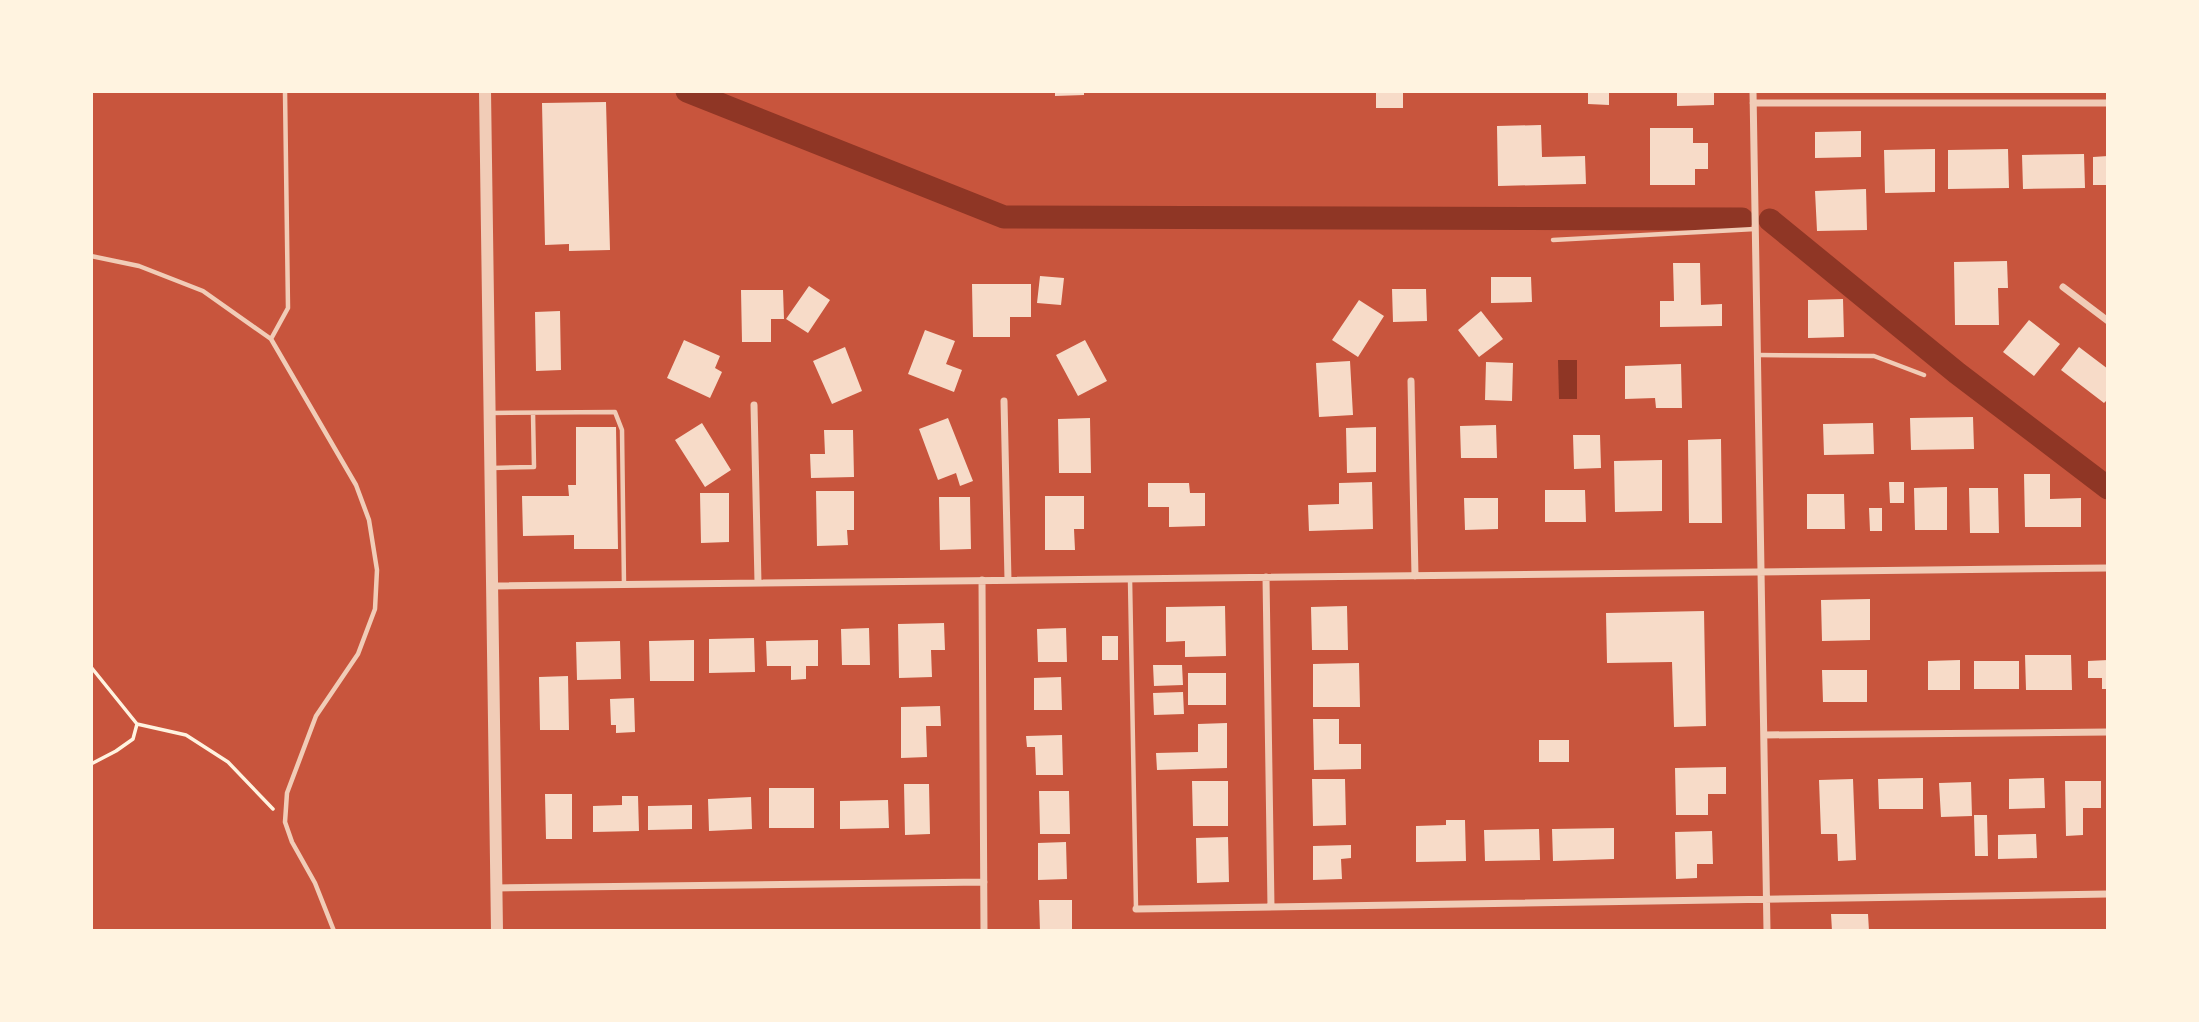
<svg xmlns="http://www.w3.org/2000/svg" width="2199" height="1022" font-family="'IBM Plex Sans',sans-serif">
<rect width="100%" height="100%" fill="#c8553d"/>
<path fill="#8f3625" d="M 1558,360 L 1577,360 L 1577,399 L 1559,399 Z"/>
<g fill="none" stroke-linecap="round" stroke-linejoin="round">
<path stroke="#8f3625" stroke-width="23" d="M 687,91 L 1004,217 L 1742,219
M 1770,220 L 1957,373 L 2108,488"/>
</g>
<path fill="#f7dbc8" d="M 1055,91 L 1084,91 L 1084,95 L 1055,96 Z
M 1376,91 L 1403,91 L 1403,108 L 1376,108 Z
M 1588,91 L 1609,91 L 1609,105 L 1588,104 Z
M 1677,91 L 1714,91 L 1714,105 L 1677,106 Z
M 606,102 L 610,250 L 569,251 L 569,244 L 545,245 L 542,103 Z
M 1541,125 L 1542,157 L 1585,156 L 1586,184 L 1498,186 L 1497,126 Z
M 1650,128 L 1693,128 L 1693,143 L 1708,143 L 1708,169 L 1695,169 L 1695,185 L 1650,185 Z
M 1861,131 L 1861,157 L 1815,158 L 1815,132 Z
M 1935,149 L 1935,192 L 1885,193 L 1884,150 Z
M 2008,149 L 2009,188 L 1948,189 L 1948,150 Z
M 2084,154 L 2085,188 L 2023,189 L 2022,155 Z
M 2108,156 L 2108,185 L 2093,185 L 2093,157 Z
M 1866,189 L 1867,230 L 1817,231 L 1815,191 Z
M 2007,261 L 2008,288 L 1998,288 L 1999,325 L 1955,325 L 1954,262 Z
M 1673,263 L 1700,263 L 1701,305 L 1722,304 L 1722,326 L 1660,327 L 1660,301 L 1674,301 Z
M 1040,276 L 1064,278 L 1061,305 L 1037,303 Z
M 1491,277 L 1531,277 L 1532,302 L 1491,303 Z
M 972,284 L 1031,284 L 1031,317 L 1010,317 L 1010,337 L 973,337 Z
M 809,286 L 830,300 L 808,333 L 786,319 Z
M 1392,289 L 1426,289 L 1427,321 L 1393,322 Z
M 741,290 L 783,290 L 784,319 L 771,319 L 771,342 L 742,342 Z
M 1843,299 L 1844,337 L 1808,338 L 1808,300 Z
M 1359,300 L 1384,316 L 1358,357 L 1332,340 Z
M 560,311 L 561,370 L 536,371 L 535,312 Z
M 1481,311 L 1503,339 L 1479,357 L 1458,330 Z
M 2029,320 L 2060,344 L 2034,376 L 2003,352 Z
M 925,330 L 955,341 L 946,364 L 962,370 L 954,392 L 908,374 Z
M 684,340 L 720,356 L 715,368 L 722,372 L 710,398 L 667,378 Z
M 1085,340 L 1107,381 L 1078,396 L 1056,355 Z
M 845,347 L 862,391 L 832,404 L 813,361 Z
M 2079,347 L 2108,369 L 2108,399 L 2104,403 L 2061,370 Z
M 1350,361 L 1353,415 L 1319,417 L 1316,363 Z
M 1486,362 L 1513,363 L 1512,401 L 1485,400 Z
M 1681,364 L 1682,408 L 1656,408 L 1655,398 L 1625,399 L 1625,366 Z
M 1973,417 L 1974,449 L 1911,450 L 1910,418 Z
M 948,418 L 973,481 L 960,486 L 956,473 L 938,480 L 919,429 Z
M 1090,418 L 1091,473 L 1059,473 L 1058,419 Z
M 702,423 L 731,470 L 705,487 L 675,440 Z
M 1873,423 L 1874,454 L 1824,455 L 1823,424 Z
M 1496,425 L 1497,458 L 1461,458 L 1460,426 Z
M 576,427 L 616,427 L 618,549 L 574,549 L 574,535 L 523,536 L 522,496 L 569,496 L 568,485 L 576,485 Z
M 1376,427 L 1376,472 L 1347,473 L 1346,428 Z
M 824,430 L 853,430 L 854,477 L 811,478 L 810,454 L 825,454 Z
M 1573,435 L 1600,435 L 1601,468 L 1574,469 Z
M 1721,439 L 1722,523 L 1689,523 L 1688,440 Z
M 1662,460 L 1662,511 L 1615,512 L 1614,461 Z
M 2024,474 L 2050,474 L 2050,499 L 2081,498 L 2081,527 L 2025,527 Z
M 1372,482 L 1373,529 L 1309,531 L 1308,505 L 1339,504 L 1339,483 Z
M 1889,482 L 1904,482 L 1904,503 L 1890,503 Z
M 1148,483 L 1189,483 L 1190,493 L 1205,493 L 1205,526 L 1169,527 L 1169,507 L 1148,507 Z
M 1947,487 L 1947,530 L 1915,530 L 1914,488 Z
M 1969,488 L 1998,488 L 1999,533 L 1970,533 Z
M 1545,490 L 1585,490 L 1586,522 L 1545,522 Z
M 816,491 L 854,491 L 854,530 L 847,530 L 848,545 L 817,546 Z
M 700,493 L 729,493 L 729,542 L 701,543 Z
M 1807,494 L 1844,494 L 1845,529 L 1807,529 Z
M 1045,496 L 1084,496 L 1084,529 L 1074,529 L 1075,550 L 1045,550 Z
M 939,497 L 970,497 L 971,549 L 940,550 Z
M 1464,498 L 1498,498 L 1498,529 L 1465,530 Z
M 1869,508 L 1882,508 L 1882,531 L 1870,531 Z
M 1870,599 L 1870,640 L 1822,641 L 1821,600 Z
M 1225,606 L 1226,656 L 1185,657 L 1185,641 L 1166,642 L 1166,607 Z
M 1347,606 L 1348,650 L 1312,650 L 1311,607 Z
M 1704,611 L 1706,726 L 1674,727 L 1672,662 L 1607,663 L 1606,613 Z
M 944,623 L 945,650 L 931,650 L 932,677 L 899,678 L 898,624 Z
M 869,628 L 870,665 L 842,665 L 841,629 Z
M 1066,628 L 1067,662 L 1038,662 L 1037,629 Z
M 1102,636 L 1118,636 L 1118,660 L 1102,660 Z
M 754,638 L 755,672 L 709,673 L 709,639 Z
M 694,640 L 694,681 L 650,681 L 649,641 Z
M 818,640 L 818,666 L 806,666 L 806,679 L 791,680 L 791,666 L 767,666 L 766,641 Z
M 620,641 L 621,679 L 577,680 L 576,642 Z
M 2025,655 L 2071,655 L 2072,690 L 2026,690 Z
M 1960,660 L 1960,690 L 1928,690 L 1928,661 Z
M 2108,660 L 2108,689 L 2102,689 L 2102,678 L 2088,678 L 2088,661 Z
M 1974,661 L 2019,661 L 2019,689 L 1974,689 Z
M 1359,663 L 1360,707 L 1313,707 L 1313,664 Z
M 1153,665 L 1182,665 L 1183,685 L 1154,686 Z
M 1822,670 L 1867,670 L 1867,702 L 1823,702 Z
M 1188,673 L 1226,673 L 1226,705 L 1188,705 Z
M 568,676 L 569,730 L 540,730 L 539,677 Z
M 1061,677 L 1062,710 L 1034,710 L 1034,678 Z
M 1183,692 L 1184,714 L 1154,715 L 1153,693 Z
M 634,698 L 635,732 L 616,733 L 616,725 L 611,725 L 610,699 Z
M 940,706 L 941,726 L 926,726 L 927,757 L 901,758 L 901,707 Z
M 1313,719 L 1339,719 L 1339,744 L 1361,744 L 1361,769 L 1314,770 Z
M 1227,723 L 1227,768 L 1157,770 L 1156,753 L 1198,752 L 1198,724 Z
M 1062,735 L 1063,775 L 1036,775 L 1035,747 L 1027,747 L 1026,736 Z
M 1539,740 L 1569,740 L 1569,762 L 1539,762 Z
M 1726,767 L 1726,794 L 1708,794 L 1708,815 L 1676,815 L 1675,768 Z
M 1923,778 L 1923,809 L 1879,809 L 1878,779 Z
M 2044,778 L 2045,808 L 2009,809 L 2009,779 Z
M 1312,779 L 1345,779 L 1346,825 L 1313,826 Z
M 1853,779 L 1856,860 L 1838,861 L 1837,834 L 1821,834 L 1819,780 Z
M 1192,781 L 1228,781 L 1228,826 L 1193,826 Z
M 2065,781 L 2101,781 L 2101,808 L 2083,808 L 2083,835 L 2066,836 Z
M 1971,782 L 1972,816 L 1941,817 L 1939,783 Z
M 904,784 L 929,784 L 930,834 L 905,835 Z
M 769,788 L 814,788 L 814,828 L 769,828 Z
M 1039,791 L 1069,791 L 1070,834 L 1040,834 Z
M 545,794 L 572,794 L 572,839 L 546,839 Z
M 622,796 L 638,796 L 639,831 L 593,832 L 593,806 L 622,805 Z
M 751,797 L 752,829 L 709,831 L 708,799 Z
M 888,800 L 889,828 L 840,829 L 840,801 Z
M 692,805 L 692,829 L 648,830 L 648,806 Z
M 1974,815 L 1987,815 L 1988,856 L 1975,856 Z
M 1446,820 L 1465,820 L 1466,861 L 1416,862 L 1416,826 L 1446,825 Z
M 1614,828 L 1614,859 L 1553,861 L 1552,829 Z
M 1539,829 L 1540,860 L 1485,861 L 1484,830 Z
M 1712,831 L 1713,864 L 1697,864 L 1697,878 L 1676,879 L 1675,832 Z
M 2036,834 L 2037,858 L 1998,859 L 1998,835 Z
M 1228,837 L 1229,882 L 1197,883 L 1196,838 Z
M 1066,842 L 1067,879 L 1038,880 L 1038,843 Z
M 1351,845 L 1351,858 L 1341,859 L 1342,879 L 1313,880 L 1313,846 Z
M 1039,900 L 1072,900 L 1072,931 L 1040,931 Z
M 1831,914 L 1868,914 L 1869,931 L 1832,931 Z"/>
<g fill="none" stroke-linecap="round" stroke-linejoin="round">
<path stroke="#fff3e0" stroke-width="3.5" d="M 91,667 L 137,724 L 133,739 L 116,751 L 91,764
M 137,724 L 186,735 L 228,762 L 273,809"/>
<path stroke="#f1ccb7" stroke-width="4.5" d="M 1553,240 L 1755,229
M 91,256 L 139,266 L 203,291 L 271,339 L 356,485 L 369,520 L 377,570 L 375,609 L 358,654 L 316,716 L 287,793 L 285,822 L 292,842 L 315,883 L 334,931
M 271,339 L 288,308 L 285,91
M 1758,355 L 1874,356 L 1924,375
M 491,413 L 615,412 L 622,430 L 624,585
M 492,468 L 534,467 L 533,413
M 1130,579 L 1136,909"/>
<path stroke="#f1ccb7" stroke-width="7" d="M 1753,91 L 1767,931
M 1753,103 L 2108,103
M 2063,287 L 2108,321
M 1411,381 L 1415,576
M 1004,401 L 1008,580
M 754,405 L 758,583
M 1266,577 L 1271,907
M 982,580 L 984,931
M 494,586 L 2108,568
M 1764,735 L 2108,732
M 496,888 L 984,882
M 1136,909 L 2108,894"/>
<path stroke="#f1ccb7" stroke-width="12" d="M 485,91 L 497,931"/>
</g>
<rect width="2199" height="1022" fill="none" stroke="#fff3e0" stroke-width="186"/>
</svg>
